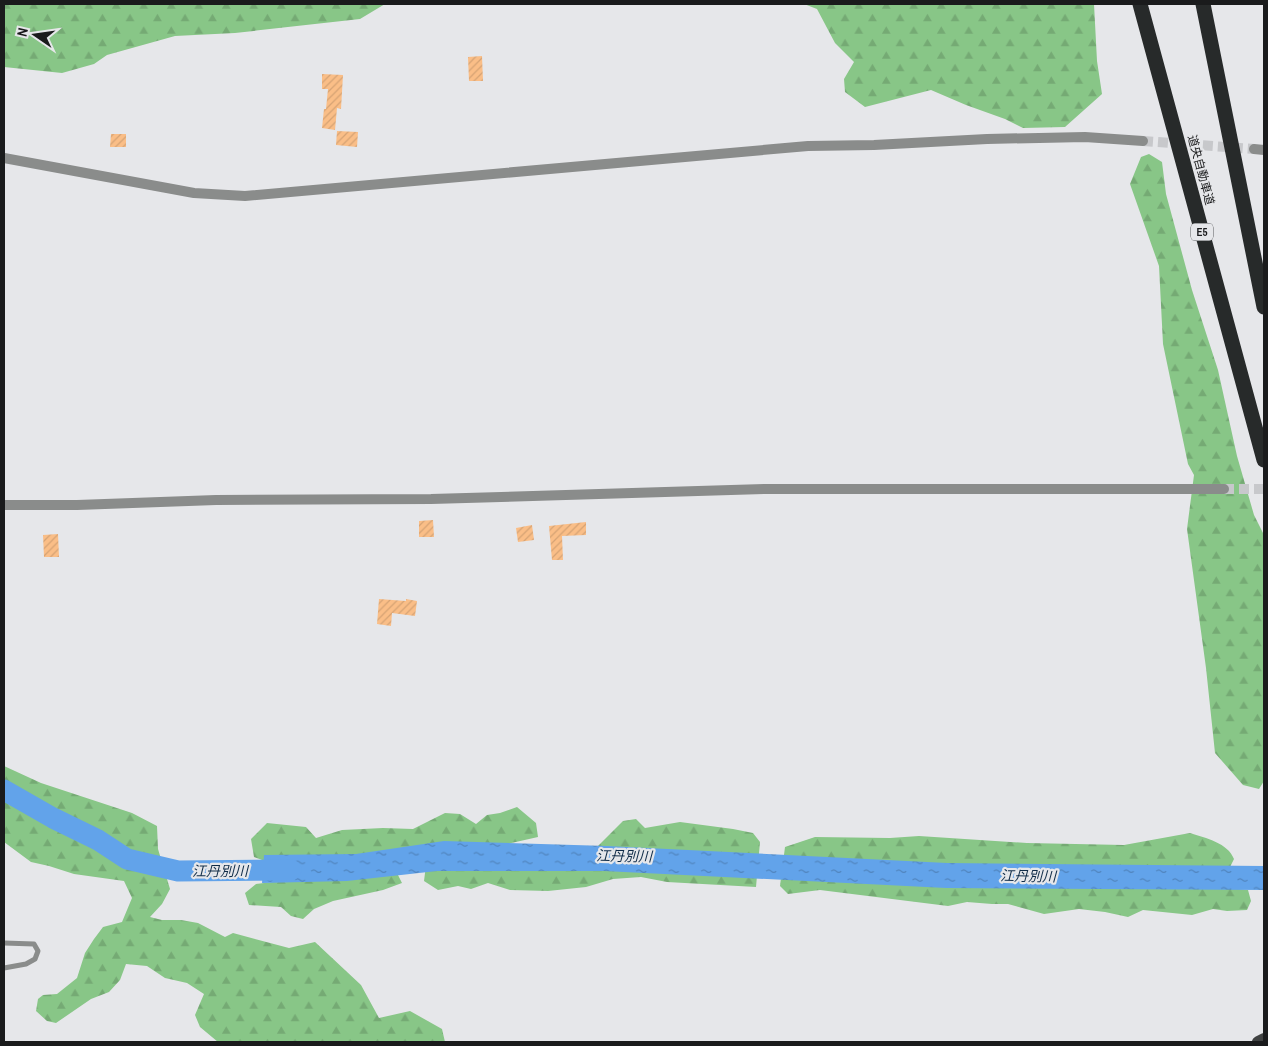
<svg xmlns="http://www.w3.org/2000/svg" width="1268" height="1046" font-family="'Archivo Narrow','Noto Sans JP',sans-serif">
<defs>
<pattern id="forest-firs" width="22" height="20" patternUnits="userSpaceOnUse" patternTransform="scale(1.25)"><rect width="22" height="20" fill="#88c687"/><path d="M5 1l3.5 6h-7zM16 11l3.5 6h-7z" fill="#75aa74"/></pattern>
<pattern id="water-ripples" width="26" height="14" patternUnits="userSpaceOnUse" patternTransform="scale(1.25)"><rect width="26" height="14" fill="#62a3ea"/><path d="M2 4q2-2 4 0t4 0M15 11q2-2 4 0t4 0" fill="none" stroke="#5084bd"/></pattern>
<pattern id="building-hatch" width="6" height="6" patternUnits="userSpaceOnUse" patternTransform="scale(1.25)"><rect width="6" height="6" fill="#fabe87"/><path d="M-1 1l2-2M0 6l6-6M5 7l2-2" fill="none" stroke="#d6a374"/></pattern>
</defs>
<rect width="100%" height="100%" fill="#e6e7ea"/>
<path fill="url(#forest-firs)" d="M 4,4 L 385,4 L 360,19 L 235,33 L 175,36 L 107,55 L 94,64 L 62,73 L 4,67 Z
M 804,4 L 1094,4 L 1097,61 L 1102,94 L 1065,127 L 1023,128 L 1005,119 L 966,105 L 931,90 L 865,107 L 845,92 L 844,79 L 854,62 L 835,43 L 817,9 Z
M 1149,154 L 1162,162 L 1166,194 L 1192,290 L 1218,370 L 1237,456 L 1254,515 L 1264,535 L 1264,781 L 1259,789 L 1243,785 L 1215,753 L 1206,668 L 1187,529 L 1194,475 L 1188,464 L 1163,344 L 1159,266 L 1130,184 L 1141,157 Z
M 4,766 L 41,783 L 132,813 L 157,826 L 158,849 L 170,889 L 162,904 L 150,917 L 162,920 L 181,920 L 198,923 L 225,937 L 233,933 L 289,948 L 315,942 L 361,985 L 379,1018 L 410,1011 L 442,1029 L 445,1042 L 218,1042 L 200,1027 L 195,1015 L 204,994 L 187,983 L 165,978 L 147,966 L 126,964 L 120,980 L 109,992 L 91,999 L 56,1023 L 47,1021 L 36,1011 L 38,999 L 43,995 L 57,994 L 77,978 L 85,953 L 94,939 L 103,927 L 122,922 L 132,898 L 124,881 L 74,874 L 49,866 L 31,862 L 4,842 Z
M 517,807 L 536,823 L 538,837 L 498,846 L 273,864 L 254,857 L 251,839 L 267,823 L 306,827 L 316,838 L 342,830 L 383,828 L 413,829 L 445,813 L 460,814 L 476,824 L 487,815 L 500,813 Z
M 636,819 L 645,828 L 680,822 L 733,829 L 753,833 L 760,842 L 756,887 L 667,882 L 641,877 L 613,879 L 586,887 L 548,891 L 510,890 L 488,883 L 471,889 L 458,886 L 438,890 L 424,881 L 426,865 L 585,859 L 623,821 Z
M 1190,833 C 1206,838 1228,843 1234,859 L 1228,871 L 1209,886 L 1248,890 L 1251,901 L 1247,910 L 1227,911 L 1213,909 L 1192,915 L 1143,910 L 1128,917 L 1105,912 L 1079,909 L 1044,914 L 1008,904 L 992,904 L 967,902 L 948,906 L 820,890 L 788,894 L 780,886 L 785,847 L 815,837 L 890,838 L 919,836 L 1027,843 L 1124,845 Z
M 396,871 L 402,883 L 383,890 L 333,901 L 314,909 L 303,919 L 291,916 L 281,907 L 249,905 L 245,893 L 256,884 L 304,878 Z"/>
<path fill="url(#water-ripples)" d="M 444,841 L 607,846 L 947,863 L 1264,866 L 1264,890 L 946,888 L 604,871 L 437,871 L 347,881 L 262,883 L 264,855 L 356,854 Z"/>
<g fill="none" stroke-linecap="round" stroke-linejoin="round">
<path stroke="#62a3ea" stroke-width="21" d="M 4,790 L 53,818 L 98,840 L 127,859 L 178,871 L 291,870"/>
</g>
<path fill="url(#building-hatch)" d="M 482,56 L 483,81 L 469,81 L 468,57 Z
M 322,74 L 343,75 L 341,109 L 337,108 L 335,130 L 322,128 L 324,109 L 326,109 L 328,89 L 322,89 Z
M 337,131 L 358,132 L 357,147 L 336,145 Z
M 111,134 L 126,134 L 126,147 L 110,147 Z
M 433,520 L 434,537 L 419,537 L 419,521 Z
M 586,522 L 586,535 L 562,536 L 563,560 L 552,560 L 549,526 Z
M 532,525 L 534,540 L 518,542 L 516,528 Z
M 58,534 L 59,557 L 44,557 L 43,535 Z
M 379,599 L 406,601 L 406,599 L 417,601 L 415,616 L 392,613 L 391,626 L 377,624 Z"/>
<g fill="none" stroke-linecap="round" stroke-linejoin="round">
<path stroke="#c7c8cb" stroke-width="10" stroke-dasharray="10 5" stroke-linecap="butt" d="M 1143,141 L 1254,149
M 1224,489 L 1264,489"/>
<path stroke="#8a8c8b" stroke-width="5" d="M 4,943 L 34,944 L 38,951 L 35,959 L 26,964 L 4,968"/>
<path stroke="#8a8c8b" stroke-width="10" d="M 1254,149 L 1264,150
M 4,158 L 194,193 L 245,196 L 808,146 L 874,145 L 987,139 L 1085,137 L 1143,141
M 4,505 L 77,505 L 216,500 L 431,499 L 765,489 L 1224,489"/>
<path stroke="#404242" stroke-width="12" d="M 1258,1042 L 1264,1039"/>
<path stroke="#272a2a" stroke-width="15" d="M 1140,4 L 1264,460
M 1203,4 L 1264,307"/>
</g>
<g text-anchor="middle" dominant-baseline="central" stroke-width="4.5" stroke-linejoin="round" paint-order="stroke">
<rect fill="#e6e7ea" stroke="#57585a" stroke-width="1" x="1191" y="223.5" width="22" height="17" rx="4"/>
<g font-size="11" font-weight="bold" fill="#1a1b1c">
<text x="1202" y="232">E5</text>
</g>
<g font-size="12" fill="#1a1b1c" stroke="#e6e7ea">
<text transform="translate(1201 170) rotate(75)">道央自動車道</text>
</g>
<g font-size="14" font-style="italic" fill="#0f2b47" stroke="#e6e7ea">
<text transform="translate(624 856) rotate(1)">江丹別川</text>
<text x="220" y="871">江丹別川</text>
<text transform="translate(1028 876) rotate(1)">江丹別川</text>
</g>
</g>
<rect width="1268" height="1046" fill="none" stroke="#1a1b1c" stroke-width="10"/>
<g transform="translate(35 35) rotate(283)" stroke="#e6e7ea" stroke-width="4" paint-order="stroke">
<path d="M0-4L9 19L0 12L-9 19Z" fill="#1a1b1c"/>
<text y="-8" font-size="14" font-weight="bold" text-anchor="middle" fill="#1a1b1c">N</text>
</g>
</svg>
